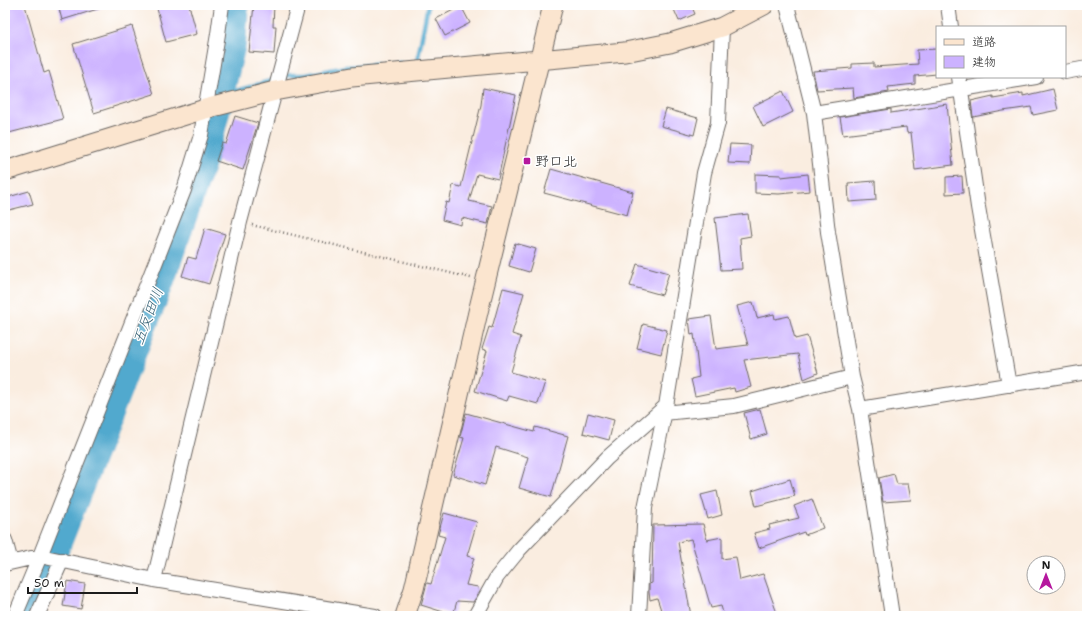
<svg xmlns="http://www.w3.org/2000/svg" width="1092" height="621" font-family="'Shantell Sans','Klee One',sans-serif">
<rect width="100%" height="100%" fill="#fff"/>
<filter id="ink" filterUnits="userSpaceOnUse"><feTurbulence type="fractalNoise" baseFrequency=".025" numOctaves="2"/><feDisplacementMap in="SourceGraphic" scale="8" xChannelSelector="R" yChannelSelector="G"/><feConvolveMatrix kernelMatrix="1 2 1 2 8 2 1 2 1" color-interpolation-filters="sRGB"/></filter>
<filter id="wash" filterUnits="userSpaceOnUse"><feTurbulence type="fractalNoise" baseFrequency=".012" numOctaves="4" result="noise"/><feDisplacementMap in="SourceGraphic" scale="16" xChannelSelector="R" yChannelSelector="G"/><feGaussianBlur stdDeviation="0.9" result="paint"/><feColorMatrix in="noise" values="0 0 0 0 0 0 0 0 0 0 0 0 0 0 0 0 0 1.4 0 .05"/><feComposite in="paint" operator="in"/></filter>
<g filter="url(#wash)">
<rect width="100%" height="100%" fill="#faede0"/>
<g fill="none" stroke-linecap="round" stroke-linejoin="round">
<path stroke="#51a9ce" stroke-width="4.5" d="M 414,63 L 417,63 L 428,5
M 222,95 L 290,75 L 306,75 L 345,67 L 400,63"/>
<path stroke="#51a9ce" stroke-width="26" d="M 25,616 L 54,555 L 161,283 L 209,145 L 233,44 L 236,5"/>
</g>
<g id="blocks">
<path fill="#ccb2ff" d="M 5,5 L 25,5 L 44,73 L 49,71 L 63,119 L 5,134 Z
M 58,5 L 100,5 L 101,8 L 62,20 Z
M 156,5 L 189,5 L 197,34 L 166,42 Z
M 254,5 L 274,5 L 273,26 L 276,26 L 274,54 L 249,52 Z
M 672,5 L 691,5 L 695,14 L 679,21 Z
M 461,6 L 470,23 L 445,36 L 436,19 Z
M 132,26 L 154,94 L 94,113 L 73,44 Z
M 937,49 L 937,74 L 915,76 L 915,84 L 888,87 L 889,92 L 854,98 L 853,88 L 817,90 L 813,71 L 852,68 L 852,64 L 874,63 L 874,67 L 918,64 L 917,50 Z
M 483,88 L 516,95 L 498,179 L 477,174 L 469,201 L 492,206 L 488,224 L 462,218 L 461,225 L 442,220 L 446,202 L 449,203 L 453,185 L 461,187 L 481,105 Z
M 1053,89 L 1058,110 L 1033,115 L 1031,107 L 1003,111 L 973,117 L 971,101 L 993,96 L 993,98 L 1023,93 L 1023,96 Z
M 783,91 L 793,112 L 763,127 L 753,106 Z
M 947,104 L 953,165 L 915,170 L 911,132 L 907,133 L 906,127 L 843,135 L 840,117 L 891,109 L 891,113 Z
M 666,109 L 698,118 L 694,135 L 661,126 Z
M 235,116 L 258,123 L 243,170 L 216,161 L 222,143 L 226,144 Z
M 730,144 L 751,145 L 750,164 L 728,163 Z
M 551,169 L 633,192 L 627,215 L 544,193 Z
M 755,174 L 781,175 L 781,177 L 808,174 L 810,191 L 779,194 L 755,193 Z
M 962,176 L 963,193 L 946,194 L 946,177 Z
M 875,181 L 876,200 L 849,202 L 848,183 Z
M 29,191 L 33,204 L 5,211 L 5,198 Z
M 748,214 L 751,236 L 740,238 L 742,269 L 721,270 L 715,218 Z
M 205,228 L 225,234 L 209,284 L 182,276 L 188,257 L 196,259 Z
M 515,243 L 536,249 L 529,272 L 509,266 Z
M 637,264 L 669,273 L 662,295 L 630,286 Z
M 503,288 L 524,293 L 512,334 L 521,337 L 511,372 L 545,382 L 538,404 L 509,396 L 507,401 L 475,391 L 487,351 L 482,349 L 489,327 L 492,328 Z
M 753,302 L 757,318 L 774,314 L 775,319 L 789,316 L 795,339 L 807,336 L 818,373 L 804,379 L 798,354 L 744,360 L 751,387 L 735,392 L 734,388 L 695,396 L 691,379 L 699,377 L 694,334 L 691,335 L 689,319 L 711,316 L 716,349 L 748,345 L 737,306 Z
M 643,324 L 667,330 L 661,354 L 637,348 Z
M 760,409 L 767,434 L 751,439 L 744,413 Z
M 466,413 L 534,432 L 535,427 L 568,436 L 551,497 L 519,488 L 528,457 L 496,447 L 485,485 L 453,475 L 464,438 L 460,437 Z
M 588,413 L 614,420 L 609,440 L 583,433 Z
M 894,474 L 897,484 L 908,484 L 911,500 L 883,502 L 879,478 Z
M 790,479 L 795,496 L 756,506 L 752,491 Z
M 717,491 L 722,515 L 708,519 L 701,495 Z
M 812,499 L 823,528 L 805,535 L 804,532 L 759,548 L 754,533 L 770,529 L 769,525 L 799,518 L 794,506 Z
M 444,513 L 477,522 L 467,556 L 474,558 L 466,585 L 478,587 L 477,596 L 473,602 L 457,601 L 453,615 L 421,605 L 427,583 L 431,584 L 445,537 L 438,535 Z
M 703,524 L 707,540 L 722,537 L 722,559 L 736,557 L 740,580 L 763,574 L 778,616 L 724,616 L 721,606 L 711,608 L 691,539 L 678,542 L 691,616 L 663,616 L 657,598 L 650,600 L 649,592 L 649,584 L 652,583 L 653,525 Z
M 67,581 L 85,584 L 81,609 L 63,606 Z"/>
</g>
</g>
<g filter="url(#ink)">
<use href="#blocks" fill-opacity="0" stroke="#6a6561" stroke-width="1"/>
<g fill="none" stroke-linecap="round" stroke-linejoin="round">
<g stroke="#6a6561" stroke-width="16">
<path id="street" d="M 787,5 L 814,113 L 828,232 L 852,377 L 860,409 L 892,616
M 948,5 L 951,27
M 1065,72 L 1087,68
M 959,77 L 978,207 L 1009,385
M 814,113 L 1036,77
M 860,409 L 1087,372
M 664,413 L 734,406 L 852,377
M 5,540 L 11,562
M 5,564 L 40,556 L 154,580 L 375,616
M 154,580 L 240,222 L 298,5
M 15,616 L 40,556 L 184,190 L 201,135 L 218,34 L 222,5
M 37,616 L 62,560
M 475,616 L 497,577 L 519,550 L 607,458 L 666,406
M 639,616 L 645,508 L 666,406 L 704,173 L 718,123 L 722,27"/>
</g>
<g stroke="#6a6561" stroke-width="21">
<path id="secondary" d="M 5,171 L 205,109 L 275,91 L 352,77 L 625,52 L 670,43 L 722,27 L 764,5
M 405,616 L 414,589 L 478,312 L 553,5"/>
</g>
<path stroke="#6a6561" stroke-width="2.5" stroke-dasharray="1 3" stroke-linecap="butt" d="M 252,225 L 471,278"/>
<use href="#street" stroke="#fff" stroke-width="14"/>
<use href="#secondary" stroke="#fbe5cf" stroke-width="19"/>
</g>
</g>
<rect fill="#b5179e" stroke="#fff" stroke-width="1.5" x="523" y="157" width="8" height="8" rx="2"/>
<g text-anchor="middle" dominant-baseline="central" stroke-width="3" stroke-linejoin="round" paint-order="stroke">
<g font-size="14" fill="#1c1c1c" stroke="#fff" text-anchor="start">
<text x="535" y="161">野口北</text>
</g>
<g font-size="15" font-style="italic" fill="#366275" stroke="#fff">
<text transform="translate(148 316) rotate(-69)">五反田川</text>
</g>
</g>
<rect width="1092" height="621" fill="none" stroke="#fff" stroke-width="20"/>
<rect x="936" y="26" width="130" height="52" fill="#ffffff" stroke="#a4a4a4"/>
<rect x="944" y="39" width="20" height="6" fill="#fbe5cf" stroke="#a4a4a4"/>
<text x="972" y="46" font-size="12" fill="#1c1c1c">道路</text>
<rect x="944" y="56" width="20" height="12" fill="#ccb2ff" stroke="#a4a4a4"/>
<text x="972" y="66" font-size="12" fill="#1c1c1c">建物</text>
<g transform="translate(1046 575)"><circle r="19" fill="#ffffff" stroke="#a4a4a4"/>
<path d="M0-3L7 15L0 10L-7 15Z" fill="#b5179e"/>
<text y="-6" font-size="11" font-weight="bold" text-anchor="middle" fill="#1c1c1c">N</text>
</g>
<path d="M28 587v6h109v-6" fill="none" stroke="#1c1c1c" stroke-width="2"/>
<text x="34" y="587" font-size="12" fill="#1c1c1c" stroke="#ffffff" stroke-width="3" paint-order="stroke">50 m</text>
</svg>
